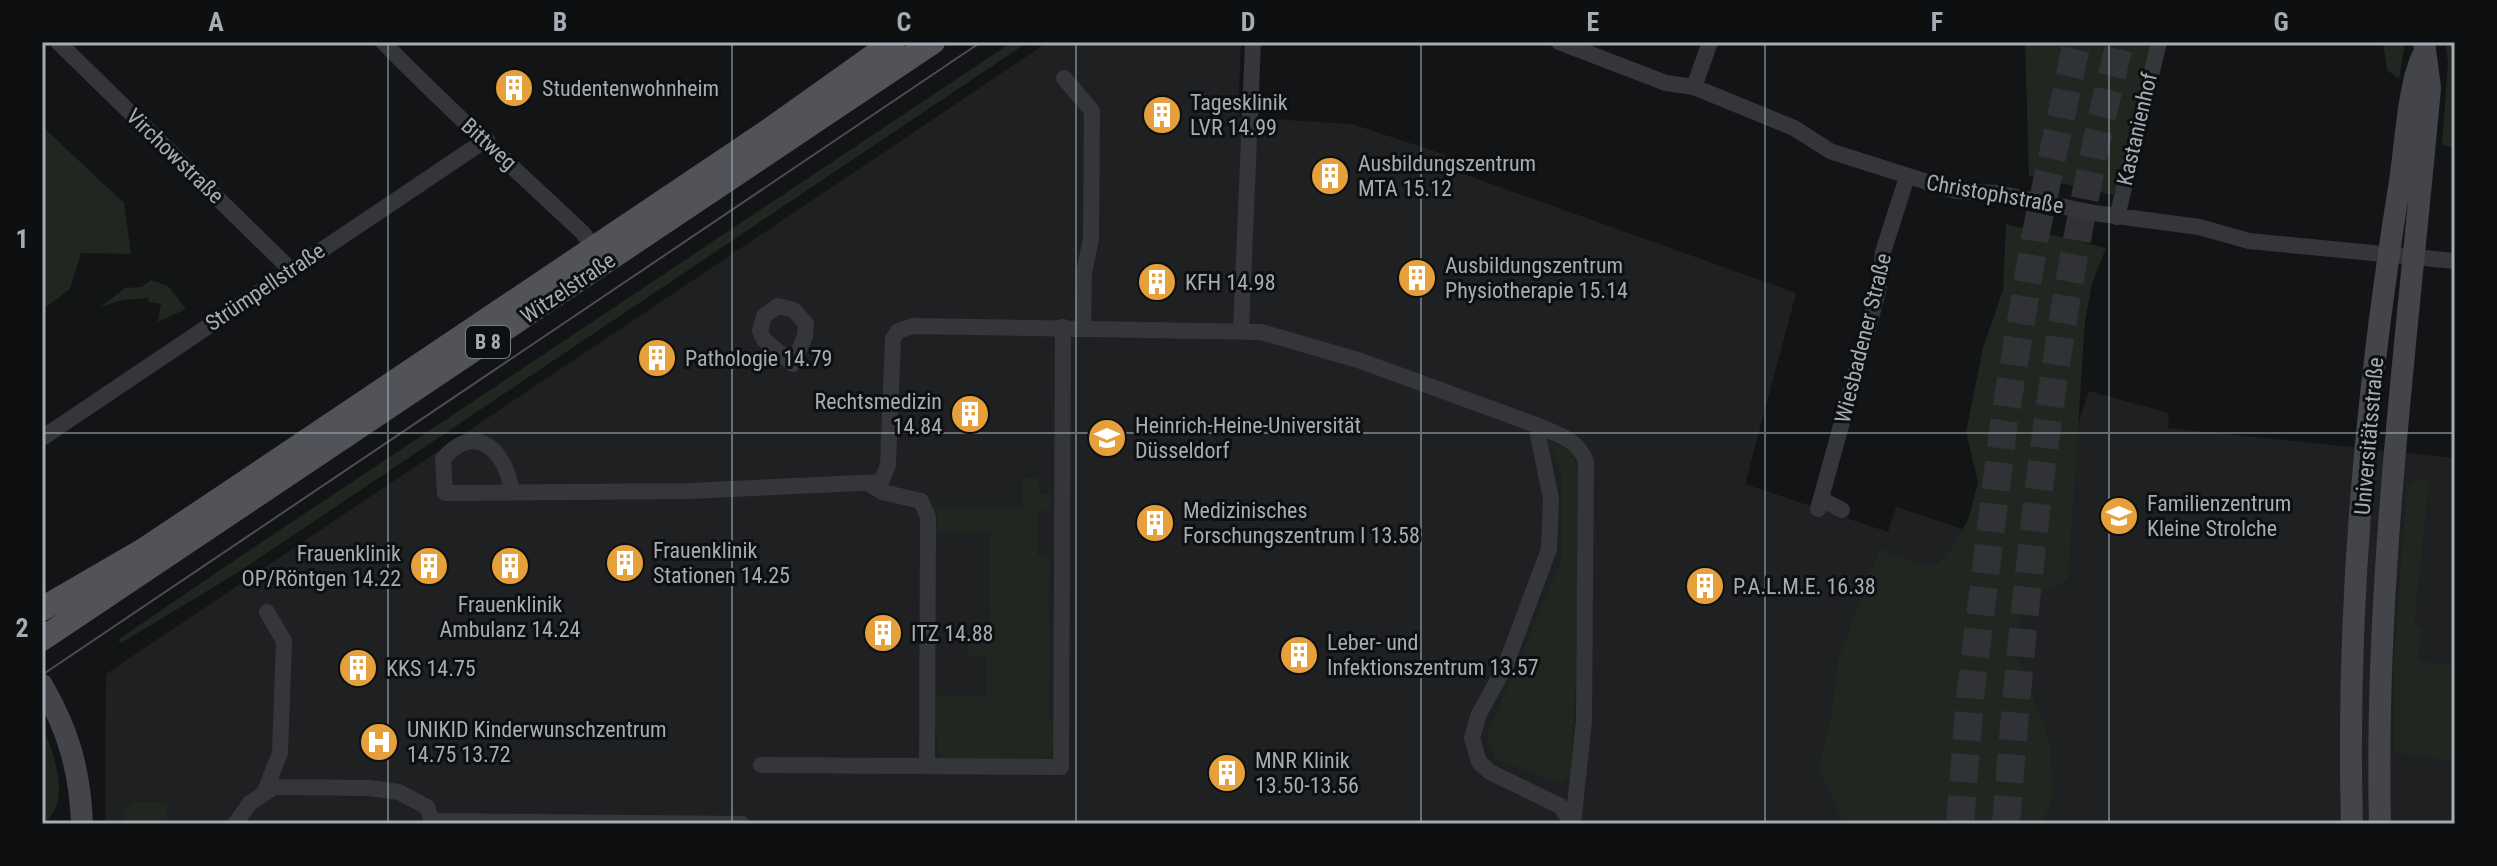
<svg xmlns="http://www.w3.org/2000/svg" width="2497" height="866" font-family="'Roboto Condensed',sans-serif">
<rect width="100%" height="100%" fill="#131415"/>
<path fill="#1f2022" d="M 1048,42 L 1241,42 L 1238,117 L 1352,124 L 1446,155 L 1441,166 L 1796,293 L 1745,484 L 1888,532 L 1896,507 L 1971,532 L 2040,535 L 2089,391 L 2169,413 L 2168,428 L 2455,458 L 2455,824 L 105,824 L 106,674 Z"/>
<path fill="#202720" d="M 1012,42 L 1028,42 L 237,573 L 121,643 L 118,640 L 220,570 Z
M 2025,42 L 2152,42 L 2120,181 L 2113,195 L 2029,176 Z
M 2383,42 L 2405,42 L 2399,79 L 2387,70 Z
M 2445,42 L 2455,42 L 2455,148 L 2442,145 L 2448,62 Z
M 42,126 L 124,203 L 131,254 L 81,253 L 70,289 L 42,310 Z
M 2006,224 L 2106,248 L 2092,283 L 2085,321 L 2068,579 L 2028,600 L 2017,628 L 2017,655 L 2050,743 L 2053,795 L 2043,824 L 1844,824 L 1819,768 L 1832,711 L 1838,660 L 1880,549 L 1920,565 L 1936,565 L 1951,549 L 1968,520 L 1978,482 L 1966,432 L 1983,348 L 2003,290 Z
M 151,280 L 168,286 L 186,309 L 158,322 L 161,304 L 149,302 L 148,298 L 123,300 L 100,307 L 125,288 L 142,287 Z
M 1549,442 C 1573,449 1577,457 1579,481 L 1576,674 L 1570,777 L 1562,784 L 1495,759 L 1487,735 L 1561,562 L 1561,473 Z
M 1022,478 L 1039,478 L 1039,494 L 1051,494 L 1051,510 L 1038,511 L 1037,556 L 1050,557 L 1049,721 L 1056,722 L 1054,750 L 1044,761 L 945,762 L 937,749 L 936,696 L 987,696 L 987,656 L 968,655 L 968,631 L 990,631 L 989,533 L 937,532 L 937,511 L 940,508 L 1022,508 Z
M 2415,480 L 2429,480 L 2414,626 L 2422,627 L 2418,661 L 2455,665 L 2455,761 L 2394,752 L 2394,659 L 2407,485 Z
M 42,724 C 53,752 74,803 42,824 Z
M 133,802 L 167,802 L 167,824 L 122,824 L 123,812 Z"/>
<g fill="none" stroke-linecap="round" stroke-linejoin="round">
<path stroke="#303235" stroke-width="28" stroke-dasharray="28 14" stroke-linecap="butt" d="M 1960,824 L 1970,698 L 2004,422 L 2035,237 L 2077,42
M 2006,824 C 2026,565 2056,294 2120,42"/>
<path stroke="#35363a" stroke-width="16" d="M 58,42 L 291,270
M 383,42 C 447,108 516,170 583,233 L 594,248
M 1559,42 L 1666,83 L 1694,87 L 1794,128 L 1830,151 L 1956,191 L 1997,193 L 2094,213 L 2199,227 L 2249,241 L 2455,261
M 1064,78 L 1092,111 L 1091,239 L 1084,272 L 1083,327
M 1694,87 L 1710,42
M 2117,217 L 2159,42
M 778,306 L 794,310 L 806,324 L 805,336 L 793,364 L 764,340 L 760,331 L 764,316 Z
M 1241,329 L 1253,42
M 1536,425 C 1556,434 1579,439 1586,462 L 1584,721 L 1573,824
M 42,438 L 487,139
M 871,485 L 882,492 L 921,501 L 928,517 L 927,765
M 512,492 C 506,452 477,420 443,459 L 445,493 L 689,491 L 881,482 L 888,465 L 893,339 L 898,331 L 913,326 L 1261,332 L 1358,360 L 1536,425 L 1551,499 L 1549,549 L 1505,667 L 1479,714 L 1472,738 L 1479,762 L 1490,772 L 1560,806 L 1573,824
M 1821,499 L 1842,510
M 1818,509 L 1878,292 L 1883,252 L 1907,177
M 761,765 L 1061,767 L 1063,327
M 265,791 L 280,753 L 284,641 L 267,612
M 433,821 L 742,824
M 235,824 L 250,803 L 274,787 L 369,788 L 399,792 L 427,807 L 433,824"/>
<path stroke="#43454a" stroke-width="22" d="M 42,685 C 69,731 80,772 82,824
M 2352,824 C 2346,614 2365,401 2398,194 C 2405,156 2407,90 2422,57
M 2380,824 C 2374,578 2408,333 2430,88 L 2424,42"/>
<path stroke="#515359" stroke-width="24" d="M 42,609 L 142,551 L 223,497 L 768,131 L 893,42
M 42,639 L 933,42"/>
<path stroke="#4c4e53" stroke-width="2" d="M 42,675 L 981,42"/>
</g>
<path fill="none" stroke="#a6abb4" stroke-width="2" stroke-opacity="0.55" d="M 388,42 L 388,824M 732,42 L 732,824M 1076,42 L 1076,824M 1421,42 L 1421,824M 1765,42 L 1765,824M 2109,42 L 2109,824M 42,433 L 2455,433"/>
<defs>
<g id="building-disc" transform="scale(2)"><circle r="9.5" fill="#e6a03b" stroke="#0e0f10"/><path d="M-4-6H4V6H1V3H-1V6H-4ZM-2.5-4.3h1.7v1.8h-1.7ZM.8-4.3h1.7v1.8H.8ZM-2.5-1h1.7V.8h-1.7ZM.8-1h1.7V.8H.8Z" fill="#fff"/></g>
<g id="university-disc" transform="scale(2)"><circle r="9.5" fill="#e6a03b" stroke="#0e0f10"/><path d="M0-5L7-2L0 1L-7-2ZM-4 1L0 2.5L4 1V4Q0 6-4 4Z" fill="#fff"/></g>
<g id="school-disc" transform="scale(2)"><circle r="9.5" fill="#e6a03b" stroke="#0e0f10"/><path d="M0-5L7-2L0 1L-7-2ZM-4 1L0 2.5L4 1V4Q0 6-4 4Z" fill="#fff"/></g>
<g id="hospital-disc" transform="scale(2)"><circle r="9.5" fill="#e6a03b" stroke="#0e0f10"/><path d="M-5-5h3v3.5h4V-5h3V5h-3V1.5h-4V5h-3Z" fill="#fff"/></g>
</defs>
<g fill-rule="evenodd">
<use href="#building-disc" x="514" y="88"/>
<use href="#building-disc" x="1162" y="115"/>
<use href="#building-disc" x="1330" y="176"/>
<use href="#building-disc" x="1417" y="278"/>
<use href="#building-disc" x="1157" y="282"/>
<use href="#building-disc" x="657" y="358"/>
<use href="#building-disc" x="970" y="414"/>
<use href="#university-disc" x="1107" y="438"/>
<use href="#school-disc" x="2119" y="516"/>
<use href="#building-disc" x="1155" y="523"/>
<use href="#building-disc" x="625" y="563"/>
<use href="#building-disc" x="429" y="566"/>
<use href="#building-disc" x="510" y="566"/>
<use href="#building-disc" x="1705" y="586"/>
<use href="#building-disc" x="883" y="633"/>
<use href="#building-disc" x="1299" y="655"/>
<use href="#building-disc" x="358" y="668"/>
<use href="#hospital-disc" x="379" y="742"/>
<use href="#building-disc" x="1227" y="773"/>
</g>
<g text-anchor="middle" dominant-baseline="central" stroke-width="6" stroke-linejoin="round" paint-order="stroke">
<rect fill="#0e0f10" stroke="#787c83" stroke-width="2" x="466" y="326" width="44" height="32" rx="6"/>
<g font-size="20" font-weight="bold" fill="#a6abb4">
<text x="488" y="342">B 8</text>
</g>
<g font-size="22" fill="#a6abb4" stroke="#0e0f10" text-anchor="start">
<text x="542" y="88">Studentenwohnheim</text>
<text x="1190" y="102">Tagesklinik<tspan x="1190" dy="25">LVR 14.99</tspan></text>
<text x="1358" y="163">Ausbildungszentrum<tspan x="1358" dy="25">MTA 15.12</tspan></text>
<text x="1445" y="265">Ausbildungszentrum<tspan x="1445" dy="25">Physiotherapie 15.14</tspan></text>
<text x="1185" y="282">KFH 14.98</text>
<text x="685" y="358">Pathologie 14.79</text>
<text x="942" y="401" text-anchor="end">Rechtsmedizin<tspan x="942" dy="25">14.84</tspan></text>
<text x="1135" y="425">Heinrich-Heine-Universität<tspan x="1135" dy="25">Düsseldorf</tspan></text>
<text x="2147" y="503">Familienzentrum<tspan x="2147" dy="25">Kleine Strolche</tspan></text>
<text x="1183" y="510">Medizinisches<tspan x="1183" dy="25">Forschungszentrum I 13.58</tspan></text>
<text x="653" y="550">Frauenklinik<tspan x="653" dy="25">Stationen 14.25</tspan></text>
<text x="401" y="553" text-anchor="end">Frauenklinik<tspan x="401" dy="25">OP/Röntgen 14.22</tspan></text>
<text x="1733" y="586">P.A.L.M.E. 16.38</text>
<text x="510" y="604" text-anchor="middle">Frauenklinik<tspan x="510" dy="25">Ambulanz 14.24</tspan></text>
<text x="911" y="633">ITZ 14.88</text>
<text x="1327" y="642">Leber- und<tspan x="1327" dy="25">Infektionszentrum 13.57</tspan></text>
<text x="386" y="668">KKS 14.75</text>
<text x="407" y="729">UNIKID Kinderwunschzentrum<tspan x="407" dy="25">14.75 13.72</tspan></text>
<text x="1255" y="760">MNR Klinik<tspan x="1255" dy="25">13.50-13.56</tspan></text>
</g>
<g font-size="22" fill="#a6abb4" stroke="#0e0f10">
<text transform="translate(2137 129) rotate(-77)">Kastanienhof</text>
<text transform="translate(489 144) rotate(42)">Bittweg</text>
<text transform="translate(175 156) rotate(44)">Virchowstraße</text>
<text transform="translate(1995 194) rotate(10)">Christophstraße</text>
<text transform="translate(265 287) rotate(-34)">Strümpellstraße</text>
<text transform="translate(568 288) rotate(-34)">Witzelstraße</text>
<text transform="translate(1863 338) rotate(-76)">Wiesbadener Straße</text>
<text transform="translate(2369 436) rotate(-85)">Universitätsstraße</text>
</g>
</g>
<rect width="2497" height="866" fill="none" stroke="#0e0f10" stroke-width="88"/>
<rect x="44" y="44" width="2409" height="778" fill="none" stroke="#a6abb4" stroke-width="3"/>
<g font-size="26" text-anchor="middle" font-weight="bold" fill="#a6abb4">
<text x="216" y="31">A</text>
<text x="560" y="31">B</text>
<text x="904" y="31">C</text>
<text x="1248" y="31">D</text>
<text x="1593" y="31">E</text>
<text x="1937" y="31">F</text>
<text x="2281" y="31">G</text>
<text x="22" y="248">1</text>
<text x="22" y="637">2</text>
</g>
</svg>
